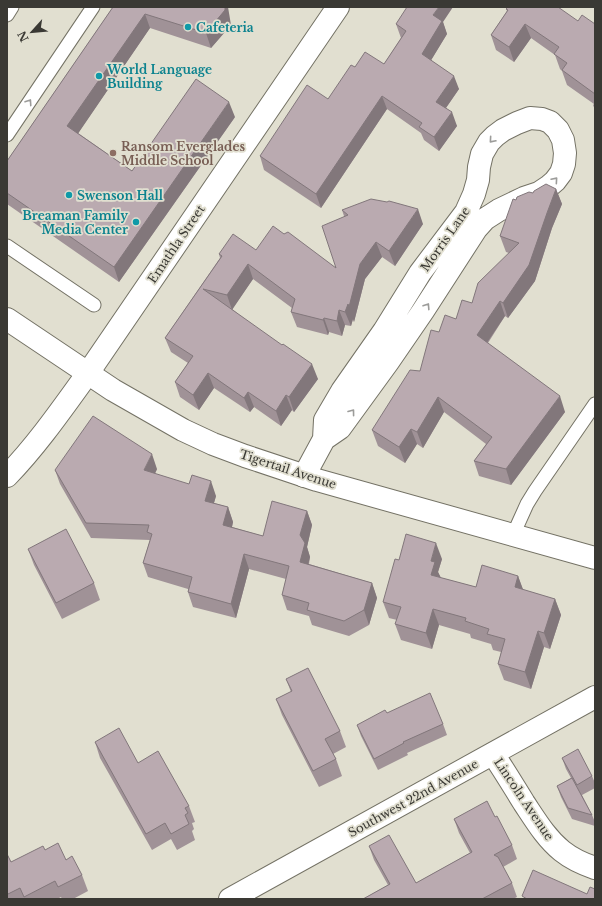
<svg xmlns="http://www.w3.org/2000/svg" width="602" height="906" font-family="'Libre Baskerville',serif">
<rect width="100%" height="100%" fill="#e1dfd0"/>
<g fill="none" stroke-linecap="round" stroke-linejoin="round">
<g stroke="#747265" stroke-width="15">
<path id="lane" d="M 7,15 L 12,7
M 7,135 L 93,7
M 7,246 L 94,305
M 513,535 L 527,504 L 535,491 L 595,404"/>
</g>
<g stroke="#747265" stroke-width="24">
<path id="street" d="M 7,476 C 37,445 62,409 88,373 L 338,7
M 304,476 L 324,439 L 340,428 L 388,362 L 423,311 L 476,229 L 485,219 L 499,210 L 524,198 L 539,193 L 548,187 L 555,181 L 561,173 L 564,164 L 565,153 L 563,140 L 558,130 L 550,122 L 542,119 L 530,118 L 517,123 L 503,130 L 495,136 L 489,142 L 482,154 L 479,167 L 478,180 L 474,194 L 466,212 L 420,273 L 384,331 L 342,391 L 325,420 L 324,439
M 493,754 C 504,770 514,787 524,803 C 536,821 546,838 562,851 C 572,859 583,864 595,868"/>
</g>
<g stroke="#747265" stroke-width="24">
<path id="secondary" d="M 7,319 L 113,390 L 183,430 L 213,444 L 245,456 L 317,480 L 595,558
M 230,899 L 595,697"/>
</g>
<use href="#lane" stroke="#fff" stroke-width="13"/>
<use href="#street" stroke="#fff" stroke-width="22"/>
<use href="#secondary" stroke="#fff" stroke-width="22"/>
</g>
<path fill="#a09297" d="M 113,7 L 231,25 L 211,48 L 150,28 L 78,133 L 132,171 L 235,117 L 119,282 L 7,204 L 7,161 Z
M 506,9 L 595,24 L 595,110 L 593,105 L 594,104 L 567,85 L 562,71 L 560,69 L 555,55 L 531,38 L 514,62 L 496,50 L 491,35 L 507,11 Z
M 443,22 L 447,34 L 431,60 L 459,89 L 446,108 L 457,126 L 439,151 L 424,140 L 421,133 L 387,109 L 321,208 L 264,170 L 260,156 L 328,99 L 355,67 L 384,64 L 401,38 L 396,24 Z
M 556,189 L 562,204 L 552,228 L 535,281 L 508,318 L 505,316 L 488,343 L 565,412 L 511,485 L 479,476 L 474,461 L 486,444 L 444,412 L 423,448 L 417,444 L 405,463 L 378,446 L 372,430 L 420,371 L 439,332 L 456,319 L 472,303 L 509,253 L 506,252 L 500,236 L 516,200 L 533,193 Z
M 342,210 L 423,224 L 395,266 L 382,257 L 365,279 L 354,322 L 353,319 L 351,326 L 345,325 L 342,336 L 329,332 L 328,335 L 297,327 L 291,312 L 292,308 L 253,279 L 232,309 L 318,379 L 294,412 L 292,410 L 281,426 L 254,407 L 250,412 L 214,388 L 199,410 L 180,397 L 175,382 L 188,363 L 171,352 L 165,338 L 220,258 L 219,254 L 256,250 L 284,234 L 336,268 L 344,216 Z
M 157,469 L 155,474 L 216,496 L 214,503 L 228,507 L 233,522 L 232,527 L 263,536 L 307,511 L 312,525 L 307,547 L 310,557 L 309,564 L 372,583 L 377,598 L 369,625 L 349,636 L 312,625 L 309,616 L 287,610 L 282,595 L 286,579 L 249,569 L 236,618 L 193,607 L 188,592 L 188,589 L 148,577 L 143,563 L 150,540 L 91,538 L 60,484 L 55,470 Z
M 28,549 L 94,583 L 100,600 L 62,619 L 34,565 Z
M 442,559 L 438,572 L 441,578 L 476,587 L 518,576 L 523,590 L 555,599 L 561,615 L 550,649 L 544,647 L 531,689 L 504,680 L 498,664 L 501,652 L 493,650 L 491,644 L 471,638 L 470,634 L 439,625 L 432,649 L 401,640 L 395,624 L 397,620 L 389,618 L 383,602 L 399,560 Z
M 286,679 L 340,731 L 346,747 L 333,754 L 336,759 L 342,776 L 319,787 L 282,715 L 276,699 L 291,692 Z
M 387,713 L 443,724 L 447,735 L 407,753 L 408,755 L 378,770 L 361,736 L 357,725 Z
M 95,742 L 138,763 L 189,806 L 195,822 L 192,823 L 194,829 L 192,831 L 195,840 L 177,850 L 171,839 L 152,850 L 100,758 Z
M 562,758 L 592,776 L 595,783 L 595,788 L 582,795 L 592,815 L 595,822 L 595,826 L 572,819 L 561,797 L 557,786 L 571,778 L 566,769 Z
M 454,819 L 512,845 L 517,859 L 503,867 L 512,883 L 517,897 L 513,899 L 363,899 L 388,885 L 374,860 L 369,846 L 416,883 L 470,853 L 459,833 Z
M 45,850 L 66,860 L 82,875 L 88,891 L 73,899 L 62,899 L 61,897 L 57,899 L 7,899 L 7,854 L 11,862 Z"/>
<path fill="#82777b" d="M 225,7 L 228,7 L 231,25 L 211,48 L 206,33 Z
M 439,7 L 453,7 L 443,22 L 447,34 L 427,67 L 422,54 L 433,15 Z
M 145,14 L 150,28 L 73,141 L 67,126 Z
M 525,24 L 531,38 L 514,62 L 509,47 Z
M 454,76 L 459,89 L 441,115 L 436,102 Z
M 382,96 L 387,109 L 321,208 L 316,194 Z
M 229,102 L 235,117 L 119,282 L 114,267 Z
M 452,112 L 457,126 L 439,151 L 434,137 Z
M 556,189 L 562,204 L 552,228 L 535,281 L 508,318 L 503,303 L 547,213 Z
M 418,209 L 423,224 L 395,266 L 389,251 Z
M 376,242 L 382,257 L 365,279 L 354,322 L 353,319 L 351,326 L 345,312 L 360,264 Z
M 248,264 L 253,279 L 232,310 L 227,295 Z
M 500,301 L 505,316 L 482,350 L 477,335 Z
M 339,310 L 345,325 L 342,336 L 337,321 Z
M 324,318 L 329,332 L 328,335 L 323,320 Z
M 312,364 L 318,379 L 294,412 L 289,397 Z
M 208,373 L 214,388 L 199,410 L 193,395 Z
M 248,392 L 254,407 L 250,412 L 244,398 Z
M 286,395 L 292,410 L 281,426 L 276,411 Z
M 560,396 L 565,412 L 511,485 L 506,469 Z
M 438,397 L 444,412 L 423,448 L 417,432 Z
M 411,429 L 417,444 L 405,463 L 399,447 Z
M 152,454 L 157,469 L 149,485 L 144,470 Z
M 211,481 L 216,496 L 210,516 L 205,501 Z
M 228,507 L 233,522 L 229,540 L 223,525 Z
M 307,511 L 312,525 L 307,547 L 310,557 L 305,577 L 300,562 L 300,535 Z
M 436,543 L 442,559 L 438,572 L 441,578 L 431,575 L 431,561 Z
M 244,554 L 249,569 L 236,618 L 231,604 Z
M 518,576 L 524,592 L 515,587 Z
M 372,583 L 377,598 L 369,625 L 364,610 Z
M 555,599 L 561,615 L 550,649 L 544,633 Z
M 433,609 L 439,625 L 432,649 L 426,633 Z
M 538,631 L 544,647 L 531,689 L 525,672 Z"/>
<path fill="#baaab0" stroke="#82777b" d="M 113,7 L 225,7 L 225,10 L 206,33 L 145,14 L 67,126 L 132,171 L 196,79 L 229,102 L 114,267 L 7,193 L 7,161 Z
M 407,7 L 439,7 L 433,15 L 442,21 L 422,54 L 454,76 L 436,102 L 452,112 L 434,137 L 419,127 L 422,123 L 382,96 L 316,194 L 260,156 L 307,85 L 328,99 L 351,65 L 355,67 L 365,52 L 384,64 L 406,31 L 396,24 Z
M 508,7 L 558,7 L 578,21 L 582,15 L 595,24 L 595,94 L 562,70 L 567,63 L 554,54 L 559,47 L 525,24 L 509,47 L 491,35 L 508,10 L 506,9 Z
M 546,184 L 556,189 L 547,213 L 529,265 L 503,303 L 500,301 L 477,335 L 560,396 L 506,469 L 474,461 L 492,437 L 438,397 L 417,432 L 411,429 L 399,447 L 372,430 L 410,370 L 420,371 L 431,330 L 439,332 L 445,315 L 456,319 L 462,300 L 472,303 L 478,283 L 519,243 L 500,236 L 513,199 L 516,200 L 517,197 L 529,192 L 533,193 L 534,191 Z
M 371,199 L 387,202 L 389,201 L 418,209 L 389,251 L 376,242 L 360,264 L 349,307 L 348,304 L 345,312 L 339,310 L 337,321 L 324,318 L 323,320 L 291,312 L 295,299 L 248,264 L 227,295 L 203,289 L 282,345 L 283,344 L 312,364 L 289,397 L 286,395 L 276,411 L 248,392 L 244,398 L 208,373 L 193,395 L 175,382 L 193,356 L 165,338 L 222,256 L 219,254 L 233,234 L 256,250 L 273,226 L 284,234 L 288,232 L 336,268 L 322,226 L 348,215 L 342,210 Z
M 93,416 L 152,454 L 144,470 L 189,484 L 192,475 L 211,481 L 205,501 L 228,507 L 223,525 L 263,536 L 272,501 L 307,511 L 300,535 L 305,543 L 300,562 L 372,583 L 364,610 L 344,621 L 307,610 L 309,603 L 282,595 L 289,566 L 244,554 L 231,604 L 188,592 L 192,577 L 143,563 L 152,534 L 147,532 L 149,525 L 86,523 L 55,470 Z
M 66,529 L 94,583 L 56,603 L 28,549 Z
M 406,534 L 436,543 L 431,561 L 435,562 L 431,575 L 476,587 L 482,565 L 518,576 L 515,587 L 555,599 L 544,633 L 538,631 L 525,672 L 498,664 L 505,639 L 487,634 L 489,629 L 465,621 L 466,618 L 433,609 L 426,633 L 395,624 L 401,607 L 383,602 L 395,559 L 399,560 Z
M 308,668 L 340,731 L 325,739 L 336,759 L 313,771 L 276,699 L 292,691 L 286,679 Z
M 430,693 L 443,724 L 403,742 L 404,743 L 374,759 L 357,725 L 385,710 L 387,713 Z
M 119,728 L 138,763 L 158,751 L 189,806 L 185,808 L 188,813 L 185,815 L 189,824 L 171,834 L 165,823 L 146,834 L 95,742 Z
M 578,749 L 592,776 L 577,785 L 562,758 Z
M 572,778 L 592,815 L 568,808 L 557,786 Z
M 487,801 L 495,817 L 497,816 L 512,845 L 494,855 L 498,857 L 512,883 L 482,899 L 363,899 L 390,884 L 369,846 L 389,835 L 416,883 L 472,852 L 454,819 Z
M 58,843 L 66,860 L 72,856 L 82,875 L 58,887 L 55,881 L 24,897 L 20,888 L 8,894 L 7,892 L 7,854 L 11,862 L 43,846 L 45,850 Z
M 533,870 L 587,894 L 590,887 L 595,889 L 595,899 L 527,899 L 522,896 Z"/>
<defs><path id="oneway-chevron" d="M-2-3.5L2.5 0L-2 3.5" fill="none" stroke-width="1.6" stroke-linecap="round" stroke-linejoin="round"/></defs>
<g stroke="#9c9c9a">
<use href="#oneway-chevron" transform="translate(29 102) rotate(-56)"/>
<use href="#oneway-chevron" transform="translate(492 140) rotate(131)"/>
<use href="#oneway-chevron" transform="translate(555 180) rotate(-49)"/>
<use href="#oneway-chevron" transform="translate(427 306) rotate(-57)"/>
<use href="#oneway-chevron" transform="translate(352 412) rotate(-53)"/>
</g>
<g fill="#0f9aa8" stroke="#e1dfd0" stroke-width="1.5">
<circle cx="188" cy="27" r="4"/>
<circle cx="99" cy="76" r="4"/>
<circle cx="69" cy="195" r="4"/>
<circle cx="136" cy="222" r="4"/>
</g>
<circle fill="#8d6e63" stroke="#e1dfd0" stroke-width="1.5" cx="113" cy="153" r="4"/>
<g text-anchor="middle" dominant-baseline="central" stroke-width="3.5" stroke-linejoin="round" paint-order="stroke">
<g font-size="12" font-weight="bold" fill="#0d838f" stroke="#e1dfd0" text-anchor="start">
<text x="196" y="27">Cafeteria</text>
<text x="107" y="69">World Language<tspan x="107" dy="14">Building</tspan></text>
<text x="77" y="195">Swenson Hall</text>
<text x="128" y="215" text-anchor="end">Breaman Family<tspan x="128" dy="14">Media Center</tspan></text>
</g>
<g font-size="12" font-weight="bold" fill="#785e54" stroke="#e1dfd0" text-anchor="start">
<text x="121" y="146">Ransom Everglades<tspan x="121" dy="14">Middle School</tspan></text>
</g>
<g font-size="12" fill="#3a3934" stroke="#e1dfd0">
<text transform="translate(445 239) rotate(-55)">Morris Lane</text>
<text transform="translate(176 244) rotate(-56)">Emathla Street</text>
<text transform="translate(288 469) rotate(18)">Tigertail Avenue</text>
<text transform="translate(413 798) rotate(-29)">Southwest 22nd Avenue</text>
<text transform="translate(524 799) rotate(56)">Lincoln Avenue</text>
</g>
</g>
<rect width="602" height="906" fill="none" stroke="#3a3934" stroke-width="16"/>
<g transform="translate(32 32) rotate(243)" stroke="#e1dfd0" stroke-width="3" paint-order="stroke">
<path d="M0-3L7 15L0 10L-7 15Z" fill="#3a3934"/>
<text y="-6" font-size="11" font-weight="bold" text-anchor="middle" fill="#3a3934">N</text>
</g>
</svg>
